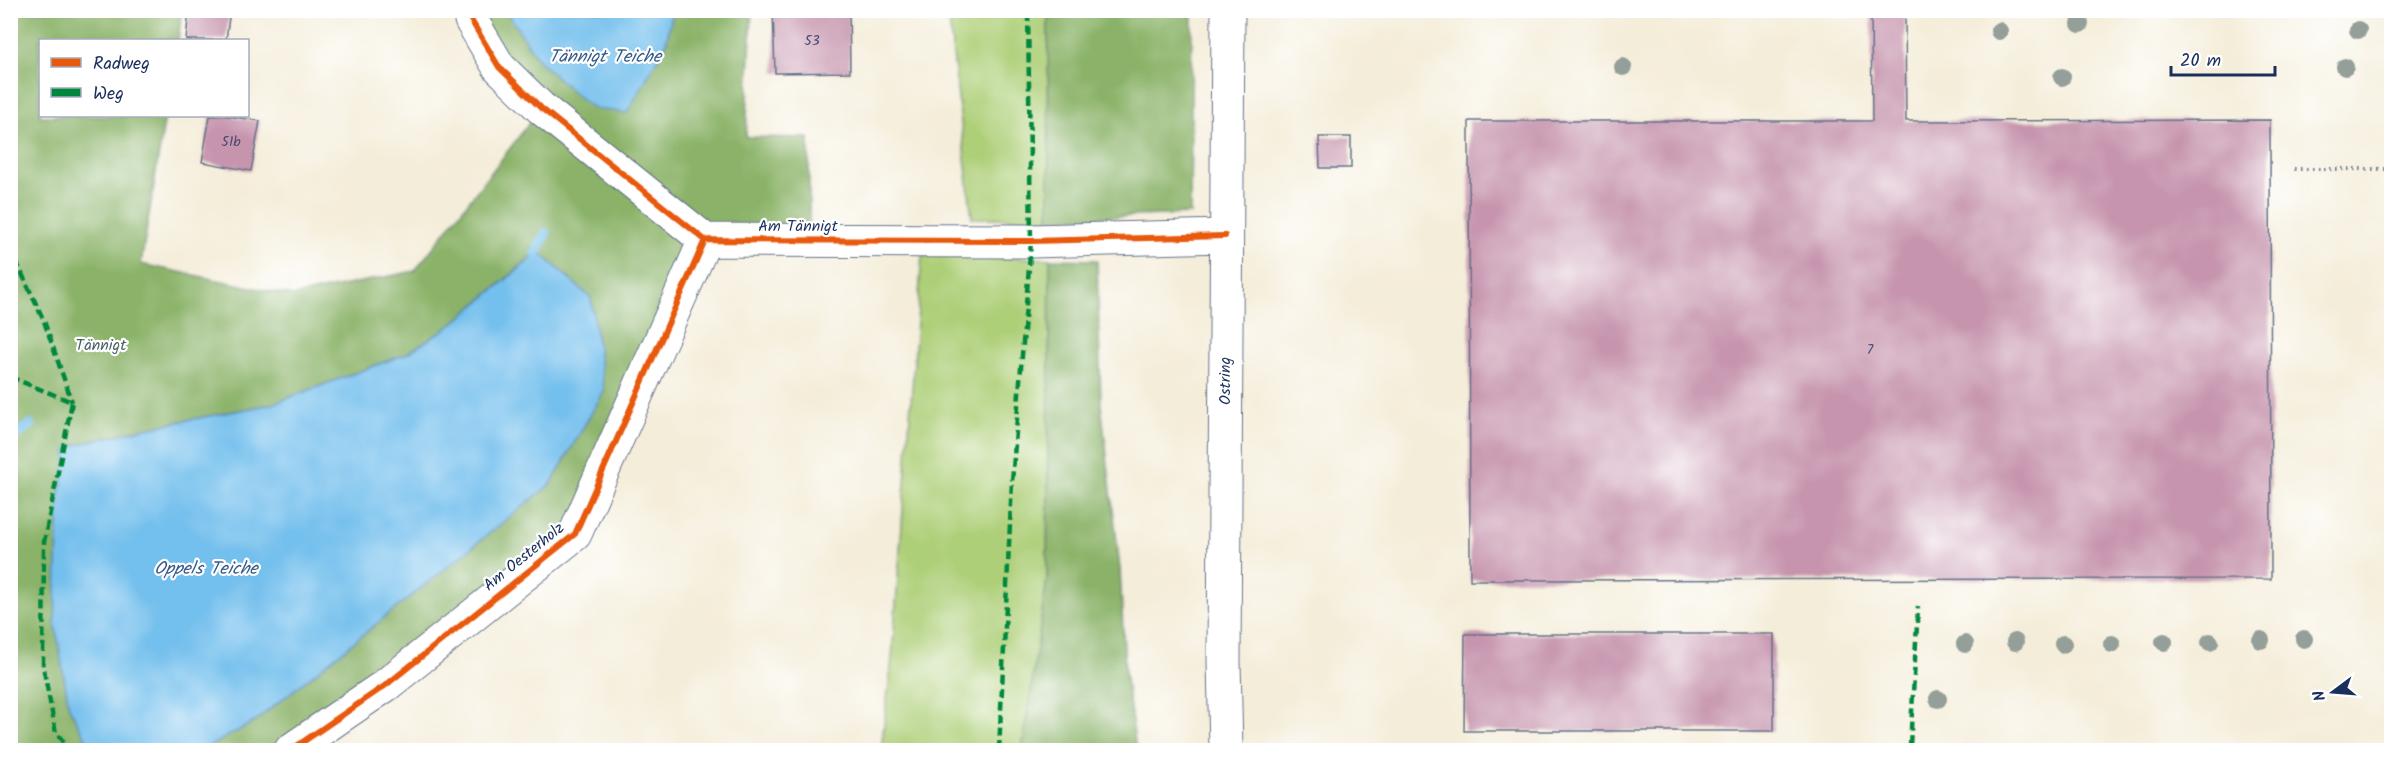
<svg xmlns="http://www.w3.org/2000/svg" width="2402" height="761" font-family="Kalam,sans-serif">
<rect width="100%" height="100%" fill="#fff"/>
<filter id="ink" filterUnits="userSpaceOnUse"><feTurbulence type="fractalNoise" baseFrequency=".0167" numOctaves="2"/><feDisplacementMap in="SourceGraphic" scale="12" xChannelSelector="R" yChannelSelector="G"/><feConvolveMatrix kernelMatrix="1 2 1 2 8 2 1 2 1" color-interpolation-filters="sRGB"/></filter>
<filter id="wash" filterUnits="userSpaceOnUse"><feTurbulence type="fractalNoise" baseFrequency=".008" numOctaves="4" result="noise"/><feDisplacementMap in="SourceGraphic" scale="24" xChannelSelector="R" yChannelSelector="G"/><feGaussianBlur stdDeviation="1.35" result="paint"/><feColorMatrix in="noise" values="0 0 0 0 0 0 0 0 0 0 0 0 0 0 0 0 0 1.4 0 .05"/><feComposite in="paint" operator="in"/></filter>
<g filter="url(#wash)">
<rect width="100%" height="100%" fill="#f4edd9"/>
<path fill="#adcf77" stroke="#647f6a" stroke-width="1.5" d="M 948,11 L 1048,11 L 1049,219 L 972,218 Z
M 922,255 L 1050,259 L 1047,579 L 1022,750 L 881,750 L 892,658 Z"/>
<path fill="#8ab268" stroke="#527063" stroke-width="1.5" d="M 10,11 L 182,11 L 178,40 L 40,40 L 40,116 L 165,116 L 141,264 L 293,296 L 415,271 L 541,108 L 469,11 L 506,11 L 539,61 L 595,109 L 666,44 L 673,11 L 752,11 L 746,137 L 809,138 L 809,226 L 705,240 L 575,534 L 291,750 L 203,750 L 254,721 L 538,252 L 450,326 L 406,354 L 272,404 L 146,428 L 68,447 L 69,707 L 92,750 L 11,750 Z
M 1048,11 L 1192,11 L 1190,214 L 1049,219 Z
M 1050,259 L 1097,260 L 1101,404 L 1120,569 L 1125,672 L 1136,750 L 1022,750 L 1047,579 Z"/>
<path fill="#73bfed" stroke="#4777a6" stroke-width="1.5" d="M 506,11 L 506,10 L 673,11 L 666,44 L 627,113 L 595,109 L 584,102 L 539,61 Z
M 539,252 L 591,298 L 604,391 L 551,484 L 254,722 L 203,750 L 92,750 L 69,707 L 55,623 L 59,500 L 68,447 L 146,428 L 272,404 L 406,354 L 450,326 Z"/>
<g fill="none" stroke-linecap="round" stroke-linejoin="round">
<path stroke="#73bfed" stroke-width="10" d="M 536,254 L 546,233
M 10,440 L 30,425"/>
</g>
<g id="blocks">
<path fill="#c694ad" d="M 189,10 L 230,10 L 226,40 L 186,40 Z
M 773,10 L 849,10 L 850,72 L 775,73 Z
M 1871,10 L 1905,10 L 1906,121 L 2270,120 L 2271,579 L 1470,580 L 1469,121 L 1872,121 Z
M 210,116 L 227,116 L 260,121 L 251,171 L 202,162 Z
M 1319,137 L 1351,137 L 1351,168 L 1320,168 Z
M 1465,634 L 1774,634 L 1774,731 L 1464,731 Z"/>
</g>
</g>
<g filter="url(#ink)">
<use href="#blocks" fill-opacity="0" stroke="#677289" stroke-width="1.5"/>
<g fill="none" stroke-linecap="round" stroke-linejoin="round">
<g stroke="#677289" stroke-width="35">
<path id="minor" d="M 469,10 L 471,20 L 499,67 L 541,108 L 705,240 L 1031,241 L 1225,236
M 291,750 L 386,685 L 575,534 L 705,240"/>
</g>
<g stroke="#677289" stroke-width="35">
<path id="major" d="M 1226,750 L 1224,661 L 1228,10"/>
</g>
<path stroke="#677289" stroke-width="4" stroke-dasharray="1.5 4.5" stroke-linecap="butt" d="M 2294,169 L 2392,169"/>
<use href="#minor" stroke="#fff" stroke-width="33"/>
<use href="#major" stroke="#fff" stroke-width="33"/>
<path stroke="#00873e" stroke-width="4.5" stroke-dasharray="9 4.5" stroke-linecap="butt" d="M 10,15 L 12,10
M 10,248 L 44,321 L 72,402
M 10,377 L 72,402 L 44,542 L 43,666 L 56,733 L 71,750
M 999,750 L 1012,482 L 1031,241 L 1028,10
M 1899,750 L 1910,746 L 1918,607"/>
<g stroke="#fff" stroke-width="10">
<path id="cycleway" d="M 469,10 L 471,20 L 499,67 L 541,108 L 705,240 L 1031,241 L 1225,236
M 291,750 L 386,685 L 575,534 L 705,240"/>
</g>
<use href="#cycleway" stroke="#e8590c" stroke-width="6"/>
</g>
<g fill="#959f9a">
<circle cx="2080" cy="24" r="9"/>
<circle cx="2358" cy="30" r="9"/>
<circle cx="1999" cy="31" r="9"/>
<circle cx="1623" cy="67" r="9"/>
<circle cx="2345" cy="67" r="9"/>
<circle cx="2062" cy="77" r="9"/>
<circle cx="2304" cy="639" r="9"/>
<circle cx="2261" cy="640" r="9"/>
<circle cx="2015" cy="642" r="9"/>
<circle cx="2164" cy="642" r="9"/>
<circle cx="2210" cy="642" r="9"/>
<circle cx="1965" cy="644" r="9"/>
<circle cx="2063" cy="644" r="9"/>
<circle cx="2112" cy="644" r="9"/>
<circle cx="1938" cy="699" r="9"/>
</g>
</g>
<g text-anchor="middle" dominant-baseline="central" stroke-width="4.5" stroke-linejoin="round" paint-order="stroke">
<g font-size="14" fill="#464872">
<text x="812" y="41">53</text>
<text x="231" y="142">51b</text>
<text x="1870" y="350">7</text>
</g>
<g font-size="16" fill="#1b2f5e" stroke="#fff">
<text x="798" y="226">Am Tännigt</text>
<text transform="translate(1225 381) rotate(-90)">Ostring</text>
<text transform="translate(524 557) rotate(-39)">Am Oesterholz</text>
</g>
<g font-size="16" fill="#475f66" stroke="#fff">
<text x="101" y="345">Tännigt</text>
</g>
<g font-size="18" font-style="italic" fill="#355a89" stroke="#fff">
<text x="605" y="57">Tännigt Teiche</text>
<text x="206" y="569">Oppels Teiche</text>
</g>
</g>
<rect width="2402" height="761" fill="none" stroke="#fff" stroke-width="36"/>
<rect x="39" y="39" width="210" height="78" fill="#ffffff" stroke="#a4acbf" stroke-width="1.5"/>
<rect x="51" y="58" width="30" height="9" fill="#e8590c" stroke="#a4acbf" stroke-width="1.5"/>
<text x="93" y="69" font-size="18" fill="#1b2f5e">Radweg</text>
<rect x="51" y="88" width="30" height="9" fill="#00873e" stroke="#a4acbf" stroke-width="1.5"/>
<text x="93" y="99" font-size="18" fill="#1b2f5e">Weg</text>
<g transform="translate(2333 692) rotate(254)" stroke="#ffffff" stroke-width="4.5" paint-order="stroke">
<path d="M0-4.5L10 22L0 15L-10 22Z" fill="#1b2f5e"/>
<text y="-9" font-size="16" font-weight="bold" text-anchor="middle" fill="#1b2f5e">N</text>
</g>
<path d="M2171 66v9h104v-9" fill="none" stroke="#1b2f5e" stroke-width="3"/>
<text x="2180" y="66" font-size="18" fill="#1b2f5e" stroke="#ffffff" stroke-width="4.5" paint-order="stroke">20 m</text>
</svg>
